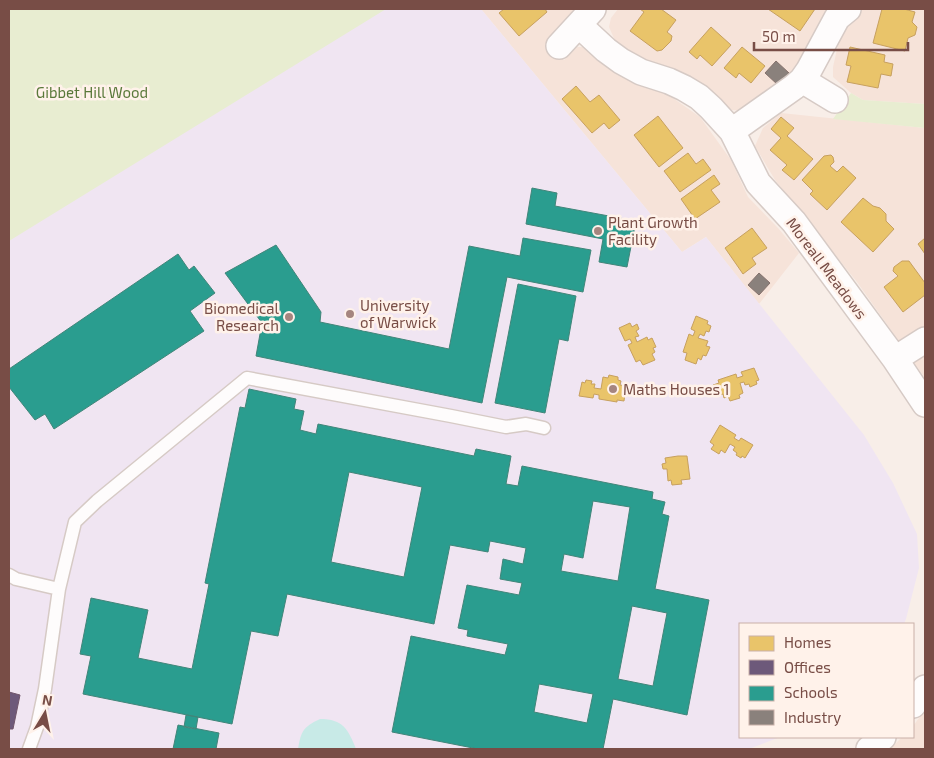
<svg xmlns="http://www.w3.org/2000/svg" width="934" height="758" font-family="'Exo 2',sans-serif">
<rect width="100%" height="100%" fill="#f8eee8"/>
<path fill="#f6e3d9" d="M 481,9 L 583,9 L 550,46 L 564,60 L 577,47 L 586,47 L 632,81 L 670,96 L 700,117 L 731,160 L 748,197 L 778,228 L 799,253 L 759,304 L 706,237 L 682,252 Z
M 618,9 L 925,9 L 925,104 L 863,100 L 851,93 L 833,77 L 833,67 L 838,45 L 815,38 L 799,76 L 748,111 L 732,110 L 701,89 L 649,67 L 616,43 L 609,27 L 611,18 Z
M 781,113 L 925,128 L 925,378 L 857,282 L 775,180 L 755,146 L 763,128 Z
M 925,710 L 925,749 L 890,749 L 902,737 L 913,737 L 913,726 Z"/>
<path fill="#f0e5f2" d="M 9,9 L 481,9 L 682,252 L 706,237 L 864,435 L 893,483 L 917,534 L 919,568 L 906,619 L 904,624 L 740,624 L 740,737 L 780,737 L 749,749 L 9,749 Z"/>
<path fill="#e8edd1" d="M 9,9 L 386,9 L 9,241 Z
M 851,93 L 863,100 L 925,104 L 925,128 L 833,119 Z"/>
<path fill="#c8eae7" d="M 320,719 C 343,719 348,729 356,749 L 298,749 C 301,731 303,727 320,719 Z"/>
<path fill="#e9c46a" stroke="#c7a05f" d="M 504,9 L 545,9 L 547,12 L 519,36 L 499,13 Z
M 640,9 L 661,9 L 676,20 L 667,32 L 672,36 L 671,41 L 662,50 L 657,51 L 630,31 L 644,12 Z
M 768,9 L 815,9 L 800,31 Z
M 882,9 L 904,9 L 915,12 L 912,22 L 917,27 L 915,35 L 908,38 L 905,51 L 873,43 Z
M 711,27 L 731,45 L 712,66 L 700,55 L 697,59 L 689,52 Z
M 742,47 L 765,66 L 751,83 L 739,73 L 736,78 L 724,68 Z
M 850,47 L 885,55 L 884,62 L 893,64 L 891,76 L 881,74 L 878,88 L 847,82 L 851,66 L 846,65 Z
M 576,86 L 590,102 L 599,95 L 620,120 L 609,129 L 604,123 L 592,133 L 562,99 Z
M 658,116 L 683,148 L 659,167 L 634,135 Z
M 781,117 L 794,128 L 787,136 L 813,159 L 794,180 L 782,170 L 787,165 L 770,150 L 781,138 L 771,129 Z
M 688,153 L 696,164 L 703,159 L 711,170 L 680,192 L 664,171 Z
M 831,155 L 833,157 L 834,162 L 830,166 L 837,172 L 843,166 L 856,178 L 827,210 L 810,194 L 813,191 L 802,180 L 824,156 Z
M 714,175 L 720,184 L 711,190 L 720,202 L 695,219 L 681,199 Z
M 863,198 L 873,206 L 880,208 L 886,214 L 886,221 L 894,229 L 873,252 L 841,222 Z
M 752,228 L 767,248 L 752,258 L 756,264 L 743,274 L 725,248 Z
M 925,238 L 925,254 L 918,244 Z
M 902,261 L 909,261 L 925,283 L 925,295 L 903,312 L 884,287 L 898,276 L 893,271 L 894,267 Z
M 696,316 L 708,321 L 707,324 L 711,326 L 709,332 L 706,331 L 704,336 L 700,334 L 698,338 L 708,341 L 706,346 L 710,347 L 706,356 L 703,355 L 701,360 L 698,358 L 696,364 L 685,360 L 687,353 L 683,352 L 689,334 L 693,336 L 695,331 L 691,329 Z
M 630,323 L 632,327 L 637,324 L 639,329 L 636,331 L 639,336 L 635,337 L 637,342 L 647,337 L 648,340 L 652,338 L 656,347 L 653,348 L 655,352 L 652,354 L 655,360 L 643,365 L 640,360 L 636,362 L 628,345 L 632,343 L 630,339 L 625,341 L 619,328 Z
M 754,368 L 759,380 L 756,381 L 757,384 L 750,387 L 749,384 L 745,385 L 744,382 L 740,383 L 743,393 L 739,395 L 740,398 L 730,401 L 728,396 L 724,398 L 723,394 L 717,396 L 713,385 L 719,383 L 718,380 L 736,374 L 737,378 L 743,376 L 741,372 Z
M 609,375 L 618,377 L 618,380 L 621,381 L 620,385 L 626,386 L 624,401 L 617,400 L 617,402 L 599,399 L 599,395 L 594,394 L 593,398 L 579,396 L 582,382 L 585,383 L 586,380 L 592,381 L 591,384 L 595,384 L 594,388 L 601,389 L 603,377 L 608,378 Z
M 720,425 L 736,435 L 734,438 L 739,441 L 741,438 L 753,445 L 745,458 L 742,456 L 741,458 L 736,455 L 737,453 L 733,450 L 735,447 L 730,444 L 725,453 L 721,450 L 719,454 L 711,449 L 714,445 L 710,442 Z
M 678,456 L 687,456 L 690,479 L 681,480 L 682,484 L 672,485 L 671,480 L 668,481 L 667,469 L 663,469 L 662,464 L 666,463 L 665,458 Z"/>
<path fill="#6d597a" stroke="#70556a" d="M 9,692 L 20,695 L 13,729 L 9,729 Z"/>
<path fill="#2a9d8f" stroke="#418579" fill-rule="evenodd" d="M 532,188 L 557,193 L 555,206 L 636,221 L 627,267 L 599,262 L 603,239 L 526,224 Z
M 523,238 L 591,250 L 583,292 L 507,277 L 482,403 L 256,356 L 262,323 L 225,273 L 276,245 L 321,312 L 320,322 L 449,349 L 469,246 L 520,256 Z
M 178,254 L 189,270 L 194,266 L 215,293 L 190,311 L 204,331 L 54,429 L 45,414 L 35,420 L 9,387 L 9,369 Z
M 518,284 L 576,296 L 568,341 L 559,339 L 545,413 L 495,403 Z
M 249,389 L 296,399 L 294,409 L 304,411 L 300,430 L 316,434 L 318,424 L 474,456 L 476,449 L 511,456 L 506,484 L 518,486 L 522,466 L 653,492 L 652,499 L 665,502 L 662,514 L 669,516 L 655,589 L 709,600 L 687,715 L 613,699 L 603,749 L 478,749 L 392,732 L 411,636 L 505,655 L 508,644 L 467,636 L 468,630 L 458,628 L 467,585 L 519,595 L 522,583 L 500,579 L 503,559 L 523,564 L 526,548 L 490,541 L 488,552 L 450,545 L 434,624 L 287,594 L 278,636 L 251,631 L 232,724 L 83,694 L 91,656 L 80,654 L 91,598 L 148,610 L 138,658 L 192,669 L 209,584 L 205,583 L 240,407 L 245,408 ZM 349,472 L 422,487 L 404,577 L 331,562 ZM 593,501 L 630,507 L 618,581 L 561,571 L 564,554 L 583,558 ZM 632,606 L 667,613 L 653,686 L 618,679 ZM 539,684 L 593,694 L 587,723 L 534,712 Z
M 186,715 L 198,717 L 196,729 L 184,727 Z
M 178,725 L 219,733 L 216,749 L 173,749 Z"/>
<path fill="#8a817c" stroke="#85716c" d="M 776,61 L 789,73 L 778,85 L 765,73 Z
M 759,273 L 770,283 L 759,295 L 748,285 Z"/>
<g fill="none" stroke-linecap="round" stroke-linejoin="round">
<g stroke="#d6cac5" stroke-width="15">
<path id="lane" d="M 9,575 L 16,579 L 59,589
M 29,749 L 37,727 L 45,689 L 59,589 L 75,522 L 97,501 L 247,378 L 451,416 L 506,427 L 526,424 L 544,428"/>
</g>
<g stroke="#d6cac5" stroke-width="28">
<path id="street" d="M 579,25 L 606,50 L 621,61 L 641,72 L 669,81 L 684,88 L 699,97 L 711,108 L 732,131 L 758,183 L 794,222 L 895,359 L 925,404
M 559,46 L 593,9
M 802,80 L 809,70 L 837,18 L 848,9
M 732,131 L 794,87 L 802,80 L 835,100
M 895,359 L 925,340
M 913,705 L 925,688
M 869,749 L 883,737"/>
</g>
<use href="#lane" stroke="#fefcfc" stroke-width="12"/>
<use href="#street" stroke="#fefcfc" stroke-width="25"/>
</g>
<g fill="#a5857f" stroke="#fff2ea" stroke-width="2">
<circle cx="598" cy="231" r="5"/>
<circle cx="350" cy="314" r="5"/>
<circle cx="289" cy="317" r="5"/>
<circle cx="613" cy="389" r="5"/>
</g>
<g text-anchor="middle" dominant-baseline="central" stroke-width="5" stroke-linejoin="round" paint-order="stroke">
<g font-size="15" fill="#5a793a" stroke="#fff2ea">
<text x="92" y="92">Gibbet Hill Wood</text>
</g>
<g font-size="15" fill="#784d46" stroke="#fff2ea" text-anchor="start">
<text x="608" y="222">Plant Growth<tspan x="608" dy="17">Facility</tspan></text>
<text x="360" y="305">University<tspan x="360" dy="17">of Warwick</tspan></text>
<text x="279" y="308" text-anchor="end">Biomedical<tspan x="279" dy="17">Research</tspan></text>
<text x="623" y="389">Maths Houses 1</text>
</g>
<g font-size="15" fill="#784d46" stroke="#fff2ea">
<text transform="translate(827 268) rotate(53)">Moreall Meadows</text>
</g>
</g>
<rect width="934" height="758" fill="none" stroke="#784d46" stroke-width="20"/>
<rect x="739" y="623" width="175" height="115" fill="#fff2ea" stroke="#c9b0a8"/>
<rect x="749" y="636" width="25" height="15" fill="#e9c46a" stroke="#c9b0a8"/>
<text x="784" y="648" font-size="15" fill="#784d46">Homes</text>
<rect x="749" y="660" width="25" height="15" fill="#6d597a" stroke="#c9b0a8"/>
<text x="784" y="673" font-size="15" fill="#784d46">Offices</text>
<rect x="749" y="686" width="25" height="15" fill="#2a9d8f" stroke="#c9b0a8"/>
<text x="784" y="698" font-size="15" fill="#784d46">Schools</text>
<rect x="749" y="710" width="25" height="15" fill="#8a817c" stroke="#c9b0a8"/>
<text x="784" y="723" font-size="15" fill="#784d46">Industry</text>
<g transform="translate(45 713) rotate(10)" stroke="#fff2ea" stroke-width="4" paint-order="stroke">
<path d="M0-4L9 19L0 12L-9 19Z" fill="#784d46"/>
<text y="-8" font-size="14" font-weight="bold" text-anchor="middle" fill="#784d46">N</text>
</g>
<path d="M754 42v8h154v-8" fill="none" stroke="#784d46" stroke-width="2.5"/>
<text x="762" y="42" font-size="15" fill="#784d46" stroke="#fff2ea" stroke-width="4" paint-order="stroke">50 m</text>
</svg>
